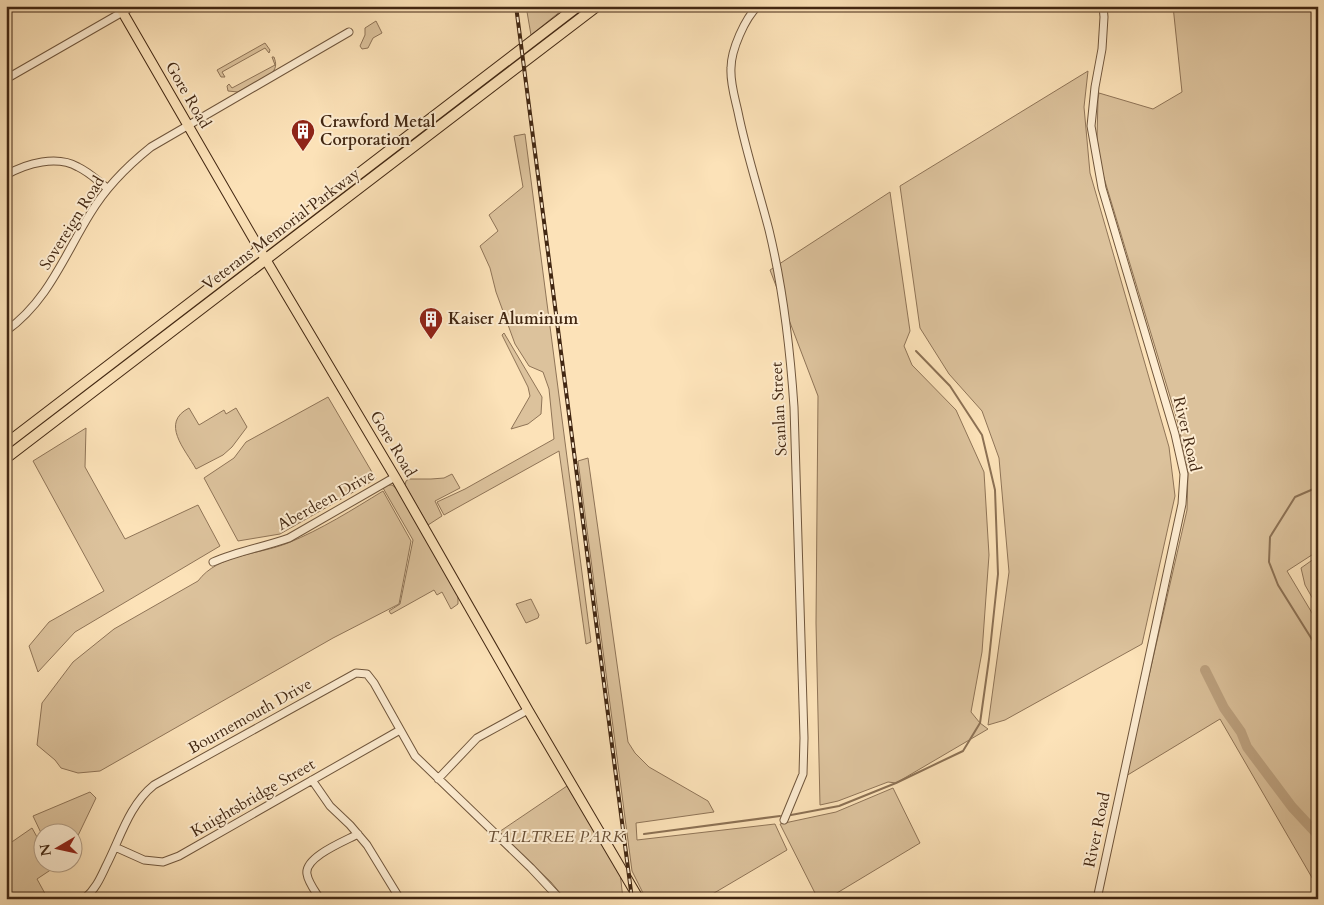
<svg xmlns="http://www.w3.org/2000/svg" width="1324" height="905" font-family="Cardo,serif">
<rect width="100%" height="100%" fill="#fce2b8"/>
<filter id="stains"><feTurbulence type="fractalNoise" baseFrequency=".004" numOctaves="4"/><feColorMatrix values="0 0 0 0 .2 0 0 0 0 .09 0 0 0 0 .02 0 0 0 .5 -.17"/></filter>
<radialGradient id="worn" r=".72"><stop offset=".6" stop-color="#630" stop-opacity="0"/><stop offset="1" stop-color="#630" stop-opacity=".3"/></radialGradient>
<path fill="#dcc29c" stroke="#8f7457" d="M 526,6 L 567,6 L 531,35 Z
M 1173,6 L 1318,6 L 1318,551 L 1287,571 L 1318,623 L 1318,888 L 1220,719 L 1126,776 L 1187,510 L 1188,471 L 1178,423 L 1101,168 L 1097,138 L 1098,99 L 1099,93 L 1153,109 L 1182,92 Z
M 376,21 L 382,33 L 373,38 L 368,48 L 362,49 L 360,46 L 365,35 L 365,28 Z
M 265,43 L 270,50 L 269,53 L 265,48 L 222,72 L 225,77 L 221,77 L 217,70 Z
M 272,57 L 274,57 C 276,63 277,67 272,73 L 238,92 L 228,91 L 227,86 L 229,84 L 232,88 L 275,65 Z
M 1088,71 L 1084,107 L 1090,173 L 1169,447 L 1175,496 L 1142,644 L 1005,720 L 988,725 L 1009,572 L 999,458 L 982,411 L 949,374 L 920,328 L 900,186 Z
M 525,134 L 591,642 L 586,644 L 559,451 L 444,515 L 437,502 L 465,489 L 554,439 L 549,389 L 543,372 L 529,366 L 515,344 L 496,292 L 490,268 L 480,246 L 498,231 L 489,215 L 523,187 L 514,136 Z
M 890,192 L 910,331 L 904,346 L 912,365 L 956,410 L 984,472 L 989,555 L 982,652 L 971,712 L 980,723 L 988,729 L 896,783 L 888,782 L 838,801 L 820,805 L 816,623 L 818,396 L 770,270 Z
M 504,333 L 542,397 L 541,414 L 528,424 L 511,429 L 530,396 L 528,387 L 502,335 Z
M 328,397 L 376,479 L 280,534 L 238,541 L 204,478 L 234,458 L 246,442 Z
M 189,408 L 199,425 L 224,410 L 226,414 L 236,408 L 247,427 L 232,447 L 223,455 L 196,469 C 185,449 160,423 189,408 Z
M 86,428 L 85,467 L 125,539 L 198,505 L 220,546 L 75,632 L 38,672 L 29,646 L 49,622 L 104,591 L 33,461 Z
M 588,458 L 628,742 L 635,753 L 649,767 L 708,801 L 714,812 L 636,823 L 637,840 L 775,824 L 787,850 L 704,899 L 646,899 L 632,871 L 578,461 Z
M 452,474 L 460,488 L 435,501 L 442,516 L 428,525 L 405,485 L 406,481 L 409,479 L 431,479 L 444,478 Z
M 388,485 L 392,485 L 396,488 L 458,595 L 458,604 L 451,609 L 442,592 L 437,595 L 434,590 L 391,614 L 389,611 L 400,604 L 413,540 L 383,488 Z
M 383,491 L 411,541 L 399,604 L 333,638 L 100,771 L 78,773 L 61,768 L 55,760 L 37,745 L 42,703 L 73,662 L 114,629 L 198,581 C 218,554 258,555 288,543 C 322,529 352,510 383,491 Z
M 1318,556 L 1318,608 L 1305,585 L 1301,568 Z
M 531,599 L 539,615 L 538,618 L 526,623 L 516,604 Z
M 567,786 L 620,872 L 623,899 L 565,899 L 551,882 L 499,832 Z
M 893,788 L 920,843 L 827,899 L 818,899 L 780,824 L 836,812 Z
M 90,792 L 96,798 L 73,846 L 72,832 L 42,832 L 42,835 L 33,816 Z
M 32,828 L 42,846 L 42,862 L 52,863 L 55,867 L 37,879 L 48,899 L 12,899 L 6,888 L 6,846 Z"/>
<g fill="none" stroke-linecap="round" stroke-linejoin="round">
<path stroke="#8c7154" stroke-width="2" d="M 1318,487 L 1295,497 L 1270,537 L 1269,562 L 1278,585 L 1318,649
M 791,815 L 839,806 L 896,783 L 963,751 L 980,723 L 989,659 L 998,574 L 995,490 L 982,435 L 950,386 L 916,351
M 644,834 L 780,816"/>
<path stroke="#bda280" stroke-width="10" d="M 1205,670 L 1224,708 L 1241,732 L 1247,747 L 1292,807 L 1318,835"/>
<g stroke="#70563c" stroke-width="9">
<path id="minor" d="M 758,6 C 745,18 731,50 731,68 C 730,83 735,98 738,112 C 746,152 759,191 769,230 C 783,288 790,347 794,407 L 804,738 L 803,774 L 784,820
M 6,79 L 133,6
M 6,175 C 27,163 57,155 78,167 C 89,172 98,181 107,188
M 6,331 C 48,301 64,256 90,214 C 106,187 126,167 151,147 L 349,32
M 213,562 C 238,551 264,547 289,538 L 395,477
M 438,779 L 477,738 L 528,710
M 312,780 L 330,806 L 350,825 L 367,845 L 400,899
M 115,847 L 144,860 L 163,862 L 179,856 L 400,730
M 84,899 C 95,890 100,879 106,866 C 120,839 129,805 154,785 L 356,673 L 367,674 L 374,683 L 415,756 L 531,868 L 560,899
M 320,899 C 315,891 308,882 307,874 C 304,857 345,841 358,834
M 1097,899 L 1182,504 L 1184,474 L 1175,434 L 1102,188 L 1091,126 L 1095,87 L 1102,49 L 1104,17 L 1103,6"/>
</g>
<g stroke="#422712" stroke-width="11">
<path id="major" d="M 119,6 L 260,250 L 395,477 L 528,710 L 639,899"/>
</g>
<g stroke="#422712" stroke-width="12">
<path id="highway" d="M 6,444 L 578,6
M 6,458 L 597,6"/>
</g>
<use href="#minor" stroke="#fdecd1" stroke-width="7"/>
<use href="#major" stroke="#fce2b8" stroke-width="9"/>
<use href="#highway" stroke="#fce2b8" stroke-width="10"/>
<g stroke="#422712" stroke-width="4">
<path id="rail" d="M 516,6 L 632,899"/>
</g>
<use href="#rail" stroke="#fdecd1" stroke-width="2" stroke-dasharray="5.5" stroke-linecap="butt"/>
</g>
<defs>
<g id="building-pin" transform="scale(1.25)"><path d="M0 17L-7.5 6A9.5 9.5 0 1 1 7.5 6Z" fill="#8f2418" stroke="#fdecd1"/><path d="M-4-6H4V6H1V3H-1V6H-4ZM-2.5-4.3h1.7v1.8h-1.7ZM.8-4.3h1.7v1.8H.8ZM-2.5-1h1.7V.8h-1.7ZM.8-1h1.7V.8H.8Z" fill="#fff"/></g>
</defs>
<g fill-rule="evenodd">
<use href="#building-pin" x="303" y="131"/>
<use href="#building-pin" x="431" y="319"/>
</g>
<g text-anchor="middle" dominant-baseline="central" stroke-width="4" stroke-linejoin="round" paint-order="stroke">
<g font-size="16" fill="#422712" stroke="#fdecd1">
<text transform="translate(188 95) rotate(60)">Gore Road</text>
<text transform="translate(72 223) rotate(-58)">Sovereign Road</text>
<text transform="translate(281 229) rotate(-37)">Veterans Memorial Parkway</text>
<text transform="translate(779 409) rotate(-93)">Scanlan Street</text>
<text transform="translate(1187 434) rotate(77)">River Road</text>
<text transform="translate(393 444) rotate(59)">Gore Road</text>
<text transform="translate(326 500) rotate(-29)">Aberdeen Drive</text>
<text transform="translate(250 716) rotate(-29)">Bournemouth Drive</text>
<text transform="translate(253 798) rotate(-30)">Knightsbridge Street</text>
<text transform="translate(1097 830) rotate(-78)">River Road</text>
</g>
<g font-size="16" font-weight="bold" fill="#422712" stroke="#fdecd1" text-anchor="start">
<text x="320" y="122">Crawford Metal<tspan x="320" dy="18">Corporation</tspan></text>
<text x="448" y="319">Kaiser Aluminum</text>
</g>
<g font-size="16" font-style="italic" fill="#684e34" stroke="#fdecd1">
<text x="556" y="837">TALLTREE PARK</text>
</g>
</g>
<rect width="1324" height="905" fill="none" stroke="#fce2b8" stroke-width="25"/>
<rect x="8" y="8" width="1309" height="890" fill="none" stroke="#422712" stroke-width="2.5"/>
<rect x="12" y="12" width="1299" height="880" fill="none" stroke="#422712"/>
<g transform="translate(58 848) rotate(261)"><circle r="24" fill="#fdecd1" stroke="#b29d85"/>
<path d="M0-4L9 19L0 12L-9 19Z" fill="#8f2418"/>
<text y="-8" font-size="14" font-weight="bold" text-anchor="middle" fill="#422712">N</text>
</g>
<rect width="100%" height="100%" filter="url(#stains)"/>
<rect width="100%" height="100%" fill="url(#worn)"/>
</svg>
